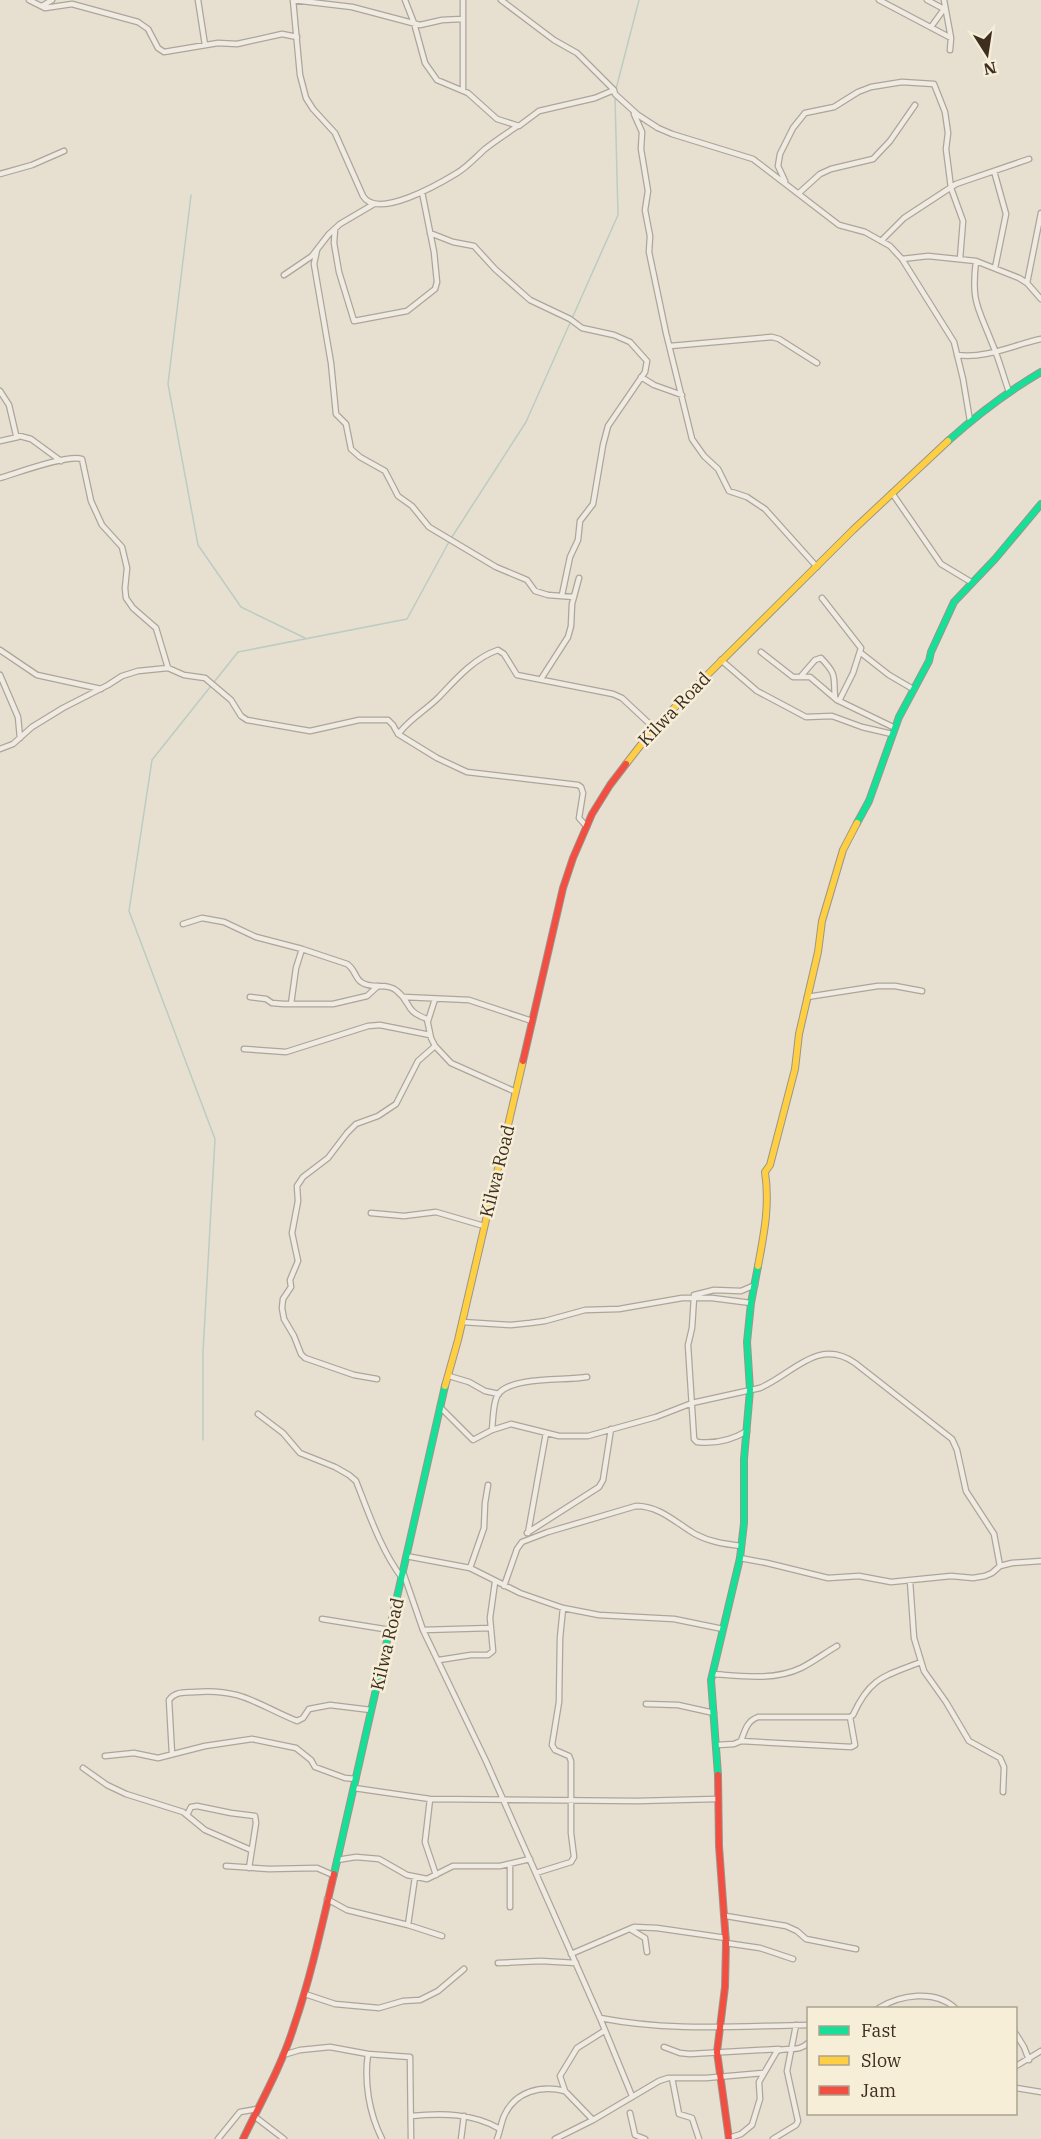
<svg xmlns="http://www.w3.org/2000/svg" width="1041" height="2139" font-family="'IBM Plex Serif',serif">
<rect width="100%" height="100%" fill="#e7e0d1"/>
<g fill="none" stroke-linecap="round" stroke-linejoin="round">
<path stroke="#bcccc2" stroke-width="1.5" d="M 616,89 L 639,0
M 191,195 L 168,384 L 198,545 L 241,607 L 305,638
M 203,1440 L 203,1352 L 215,1139 L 129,911 L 152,760 L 238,652 L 407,619 L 450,540 L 526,422 L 618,215 L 615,97"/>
<g stroke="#ada599" stroke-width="7">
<path id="street" d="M 29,0 L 45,8 L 72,4 L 138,22 L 148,29 L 158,48 L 164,52 L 218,43 L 237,44 L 282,34 L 297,37
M 198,0 L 205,45
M 293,0 L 300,75 L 306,98 L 313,109 L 335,133 L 363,196 C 377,220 439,184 457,173 C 467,167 476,157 485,149 C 495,141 506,134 516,127
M 293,0 L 352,7 L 420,25 L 442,20 L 462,19
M 405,0 L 414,23 L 425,63 L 437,80 L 468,93 L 497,119 L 519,126 L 539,111 L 595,98 L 614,90
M 501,0 L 554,40 L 577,53 L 614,90 L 615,94 L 638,115 L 658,128 L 672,134 L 753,159 L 839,225 L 865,232 L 890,246 L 902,259 L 954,342 L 963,379 L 970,421
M 879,0 L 951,38
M 927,0 L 944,9
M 944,0 L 951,38 L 950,50
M 42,6 L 52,0
M 931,27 L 944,9
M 463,90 L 463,0
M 634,114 L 642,132 L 641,149 L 648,191 L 645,210 L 650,236 L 649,252 L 666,333 L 692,439 L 704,456 L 718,469 L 729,491 L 747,497 L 765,509 L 817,567
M 994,171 L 1006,214 L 995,268
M 0,174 L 32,165 L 64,151
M 785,181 L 778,166 L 780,154 L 793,128 L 805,113 L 834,107 L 858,92 L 871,87 L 902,82 L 934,84 L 945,112 L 948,133 L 946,149 L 951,188 L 963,221 L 960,259
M 799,193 L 820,174 L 831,169 L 873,159 L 890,141 L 915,105
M 335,229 L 334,243 L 339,272 L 354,321 L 407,311 L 435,289 L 437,282 L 434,252 L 422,192
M 430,233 L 453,242 L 474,246 L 495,269 L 530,300 L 570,319 L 582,328 L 614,335 L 630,342 L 647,361 L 645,372 L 608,426 L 603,445 L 593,504 L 580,521 L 578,540 L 570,557 L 562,595
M 881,241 L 904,218 L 956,184 L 1029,159
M 317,250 L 314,264 L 331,363 L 336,414 L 346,424 L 351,449 L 360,457 L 385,471 L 398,496 L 412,506 L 429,527 L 496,567 L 527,580 L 535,591 L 548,595 L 574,597
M 902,259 L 928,256 L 976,261 L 1019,278 L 1027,283 L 1041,299
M 976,261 C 971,302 978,307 992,343 C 999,359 1003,375 1009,392
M 284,275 L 312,256 L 329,234 L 340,224 L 374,204
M 1027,283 L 1041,213
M 670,346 L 772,337 L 779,339 L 817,363
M 957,355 C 986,359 1013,345 1041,339
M 641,377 L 654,385 L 682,395
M 0,391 L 9,405 L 16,435 L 31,439 L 61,461
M 0,441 L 18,437
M 0,478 C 17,473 68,454 82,459 L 91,501 L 102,525 L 122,547 L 127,568 L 125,588 L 126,598 L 133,608 L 156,628 L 168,668
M 892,493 L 941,564 L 971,582
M 822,598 L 861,648 L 853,673 L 839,701
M 0,650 L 37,675 L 101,689
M 761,652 L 793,677 L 810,677 L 837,700 L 895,728
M 861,653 L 889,675 L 913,689
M 721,660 L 757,691 L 806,717 L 832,716 L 862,727 L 892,734
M 0,675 L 18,717 L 20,738
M 802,675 L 815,660 L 821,658 C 838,676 833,676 835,698
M 541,679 L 568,637 L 571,626 L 572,604 L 579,578
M 397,732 L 400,732 C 411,718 426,710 439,697 C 455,680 474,658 498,650 L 504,654 L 517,675 L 613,694 L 622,698 L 654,728
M 0,749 L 13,744 L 32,727 L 63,708 L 108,685 L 122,676 L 138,671 L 168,668 L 184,675 L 205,678 L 231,700 L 241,716 L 247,720 L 310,731 L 359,720 L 388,720 L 393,725 L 398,734 L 437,758 L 467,772 L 578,785 L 581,787 L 583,793 L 579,818 L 587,827
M 183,924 L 202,918 L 224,922 L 256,937 L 302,949 L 347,964 C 355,969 355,978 361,982 C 372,990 387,982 397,991 C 413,1004 403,1010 427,1019 L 431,1038 L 435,1046 L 451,1063 L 516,1092
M 250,997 L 266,999 L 272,1003 L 284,1004 L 333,1004 L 367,996 L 378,986
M 404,997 L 469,1000 L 532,1021
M 807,997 L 878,986 L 895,986 L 922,991
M 291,1004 L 296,968 L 302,949
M 428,1021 L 435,999
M 244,1049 L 286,1052 L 368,1026 L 380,1025 L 430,1035
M 371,1213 L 404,1216 L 436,1212 L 484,1226
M 694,1295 L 714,1290 L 741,1291 L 755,1285
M 694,1297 L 692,1328 L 688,1345 L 694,1439 L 697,1442 C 714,1444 732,1440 747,1431
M 462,1322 L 511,1325 L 530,1323 L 545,1321 L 585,1310 L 619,1309 L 682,1298 L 712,1298 L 751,1303
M 449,1376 L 469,1382 L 485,1391 L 499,1394
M 377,1379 L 354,1375 L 305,1358 L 301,1354 L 294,1336 L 284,1319 L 282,1308 L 283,1299 L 291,1287 L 290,1280 L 298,1261 L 292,1233 L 298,1201 L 297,1186 L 303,1177 L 328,1158 L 347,1133 L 356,1124 L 378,1116 L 396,1104 L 418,1061 L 435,1046
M 440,1407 L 473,1440 L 492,1430 L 511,1424 L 559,1436 L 588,1436 L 656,1417 L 692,1403 L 760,1388 C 793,1374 818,1337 855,1363 L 952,1439 L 957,1450 L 966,1491 L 994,1534 L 1000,1566
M 258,1414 L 283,1433 L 300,1453 L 335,1467 L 349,1475 L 356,1481 C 369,1514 381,1550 402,1578
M 492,1430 C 493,1420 493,1400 499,1393 C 515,1376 565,1381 587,1377
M 527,1533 L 599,1487 L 603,1480 L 611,1429
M 528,1533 L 546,1433
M 406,1556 L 470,1568 L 520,1593 L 563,1608 L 599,1615 L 674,1619 L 723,1629
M 740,1558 L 767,1563 L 828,1578 L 859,1576 L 891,1582 L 951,1576 L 973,1578 L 985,1576 L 992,1573 L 1000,1566 L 1012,1563 L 1041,1561
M 470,1568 L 484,1528 L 485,1503 L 488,1485
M 404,1575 L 423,1630 L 486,1761 L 600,2018 C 672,2032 737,2026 808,2025
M 910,1581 L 914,1638 L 924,1671 L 946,1702 L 969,1741 L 1000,1758 L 1004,1767 L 1003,1792
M 504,1586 L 517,1549 L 522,1542 L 548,1532 L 636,1506 C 660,1506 676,1523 695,1534 C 710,1542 725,1544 741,1546
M 322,1619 L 390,1630
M 423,1630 L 491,1628
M 439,1660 L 471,1655 L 488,1655 L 493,1651 L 490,1618 L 495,1582
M 713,1674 C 741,1676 774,1681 801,1668 C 813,1662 825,1653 837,1646
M 646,1704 L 678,1705 L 714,1713
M 741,1741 L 851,1747 L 855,1745 L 850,1717
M 717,1745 L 734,1744 L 741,1741 C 745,1730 747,1721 758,1717 L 850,1717 L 853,1715 C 870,1677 885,1676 921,1662
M 172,1754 L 169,1700 C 175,1691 185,1693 195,1692 C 241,1688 258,1705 297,1721 L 303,1718 L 309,1709 L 330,1705 L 371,1710
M 105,1756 L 134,1753 L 158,1758 L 205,1746 L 252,1739 L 296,1748 L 311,1760 L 315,1767 L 345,1778 L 356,1779
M 83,1768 L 107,1785 L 126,1794 L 183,1812 L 205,1830 L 251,1850
M 354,1788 L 430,1799 L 637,1801 L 716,1799
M 430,1799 L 425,1842 L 436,1875
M 187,1815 L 191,1807 L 197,1806 L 231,1813 L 255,1816 L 256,1823 L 249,1868
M 337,1860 L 356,1857 L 379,1859 L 407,1875 L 427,1879 L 453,1866 L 500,1866 L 530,1859
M 226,1866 L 269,1869 L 317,1868 L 333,1875
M 536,1873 L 571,1862 L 574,1857 L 571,1833 L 571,1761 L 569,1756 L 555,1750 L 552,1745 L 559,1702 L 560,1638 L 563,1608
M 327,1899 L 347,1910 L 408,1925 L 442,1936
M 510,1907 L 510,1864
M 726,1916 L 786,1926 L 797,1931 L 806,1939 L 856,1949
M 408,1925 L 415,1877
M 630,1929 L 645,1938 L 647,1952
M 726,1943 L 760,1948 L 793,1959
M 571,1954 L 634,1927 L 657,1928 L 726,1938
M 498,1963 L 541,1961 L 576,1963
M 305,1994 L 335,2004 L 379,2008 L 403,2001 L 420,2000 L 438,1991 L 464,1969
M 879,2008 C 900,1995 935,1989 955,2008
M 600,2018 L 632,2096
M 1016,2034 L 1024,2047 L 1029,2060
M 664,2047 L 680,2053 L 690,2054 L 779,2049
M 368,2054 C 364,2082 369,2113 382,2139
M 283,2055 L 300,2050 L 330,2047 L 368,2054 L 410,2057 L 411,2139
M 1016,2066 L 1041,2051
M 672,2078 L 679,2114 L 692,2118 L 699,2139
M 1016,2088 L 1041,2092
M 630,2113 L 635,2135 L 645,2139
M 254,2116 L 284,2139
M 411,2116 C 442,2113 473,2113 500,2129
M 593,2120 L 565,2091 L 560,2076 L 577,2048 L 604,2031
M 729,2138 L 741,2134 L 752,2125 L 760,2099 L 759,2082 L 777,2051 C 789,2046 798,2053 808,2043
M 218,2139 L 240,2112 L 257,2109
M 461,2139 L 464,2116
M 497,2139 C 500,2132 501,2123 504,2116 C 515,2091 541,2085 565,2091
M 555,2139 L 593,2120 L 659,2081 L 668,2078 L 706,2078 L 763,2073
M 773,2139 L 796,2125 L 798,2121 L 787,2071 L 796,2025"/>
</g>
<g stroke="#9c958a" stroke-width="8">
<path id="fast" d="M 948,441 C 977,415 1007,392 1041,372
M 857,823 L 869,801 L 899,717 L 929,661 L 931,652 L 954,602 L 995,559 L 1041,504
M 718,1775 L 711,1680 L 740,1558 L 744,1523 L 744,1459 L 750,1390 L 747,1342 L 751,1303 L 758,1266
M 334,1874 L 445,1386"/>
</g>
<g stroke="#9c958a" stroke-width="8">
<path id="slow" d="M 626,764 L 654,728 L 853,530 L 948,441
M 758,1266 C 764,1234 770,1205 765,1172 L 770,1165 L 795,1069 L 799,1034 L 818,952 L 822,921 L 843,850 L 857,823
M 445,1386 L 458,1340 L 523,1061"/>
</g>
<g stroke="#9c958a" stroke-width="8">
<path id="jam" d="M 523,1061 L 563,888 L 573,858 L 592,814 L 610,785 L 626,764
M 718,1775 L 719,1846 L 726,1943 L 725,1987 L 717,2052 L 729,2139
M 243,2139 C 261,2102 282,2065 294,2026 C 311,1976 322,1925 334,1874"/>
</g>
<use href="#street" stroke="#efebe3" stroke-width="4.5"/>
<use href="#fast" stroke="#16e098" stroke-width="6"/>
<use href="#slow" stroke="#ffcf43" stroke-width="6"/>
<use href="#jam" stroke="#f24e42" stroke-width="6"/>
</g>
<g text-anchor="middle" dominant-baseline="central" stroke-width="5" stroke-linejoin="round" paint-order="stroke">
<g font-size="18" fill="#3d2e20" stroke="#f7eed8">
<text transform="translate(674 709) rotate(-46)">Kilwa Road</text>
<text transform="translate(497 1171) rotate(-76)">Kilwa Road</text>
<text transform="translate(387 1644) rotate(-77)">Kilwa Road</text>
</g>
</g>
<rect x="807" y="2007" width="210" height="108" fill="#f7eed8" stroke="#ada18e" stroke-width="1.5"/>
<rect x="819" y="2026" width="30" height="9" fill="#16e098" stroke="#ada18e" stroke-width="1.5"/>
<text x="861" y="2037" font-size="18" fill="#3d2e20">Fast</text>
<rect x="819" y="2056" width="30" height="9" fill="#ffcf43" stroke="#ada18e" stroke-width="1.5"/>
<text x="861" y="2067" font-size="18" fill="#3d2e20">Slow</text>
<rect x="819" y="2086" width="30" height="9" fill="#f24e42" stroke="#ada18e" stroke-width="1.5"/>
<text x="861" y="2097" font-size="18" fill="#3d2e20">Jam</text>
<g transform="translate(987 54) rotate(168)" stroke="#f7eed8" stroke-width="4.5" paint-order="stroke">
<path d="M0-4.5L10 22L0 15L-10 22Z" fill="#3d2e20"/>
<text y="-9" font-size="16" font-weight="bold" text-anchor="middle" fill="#3d2e20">N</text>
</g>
</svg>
